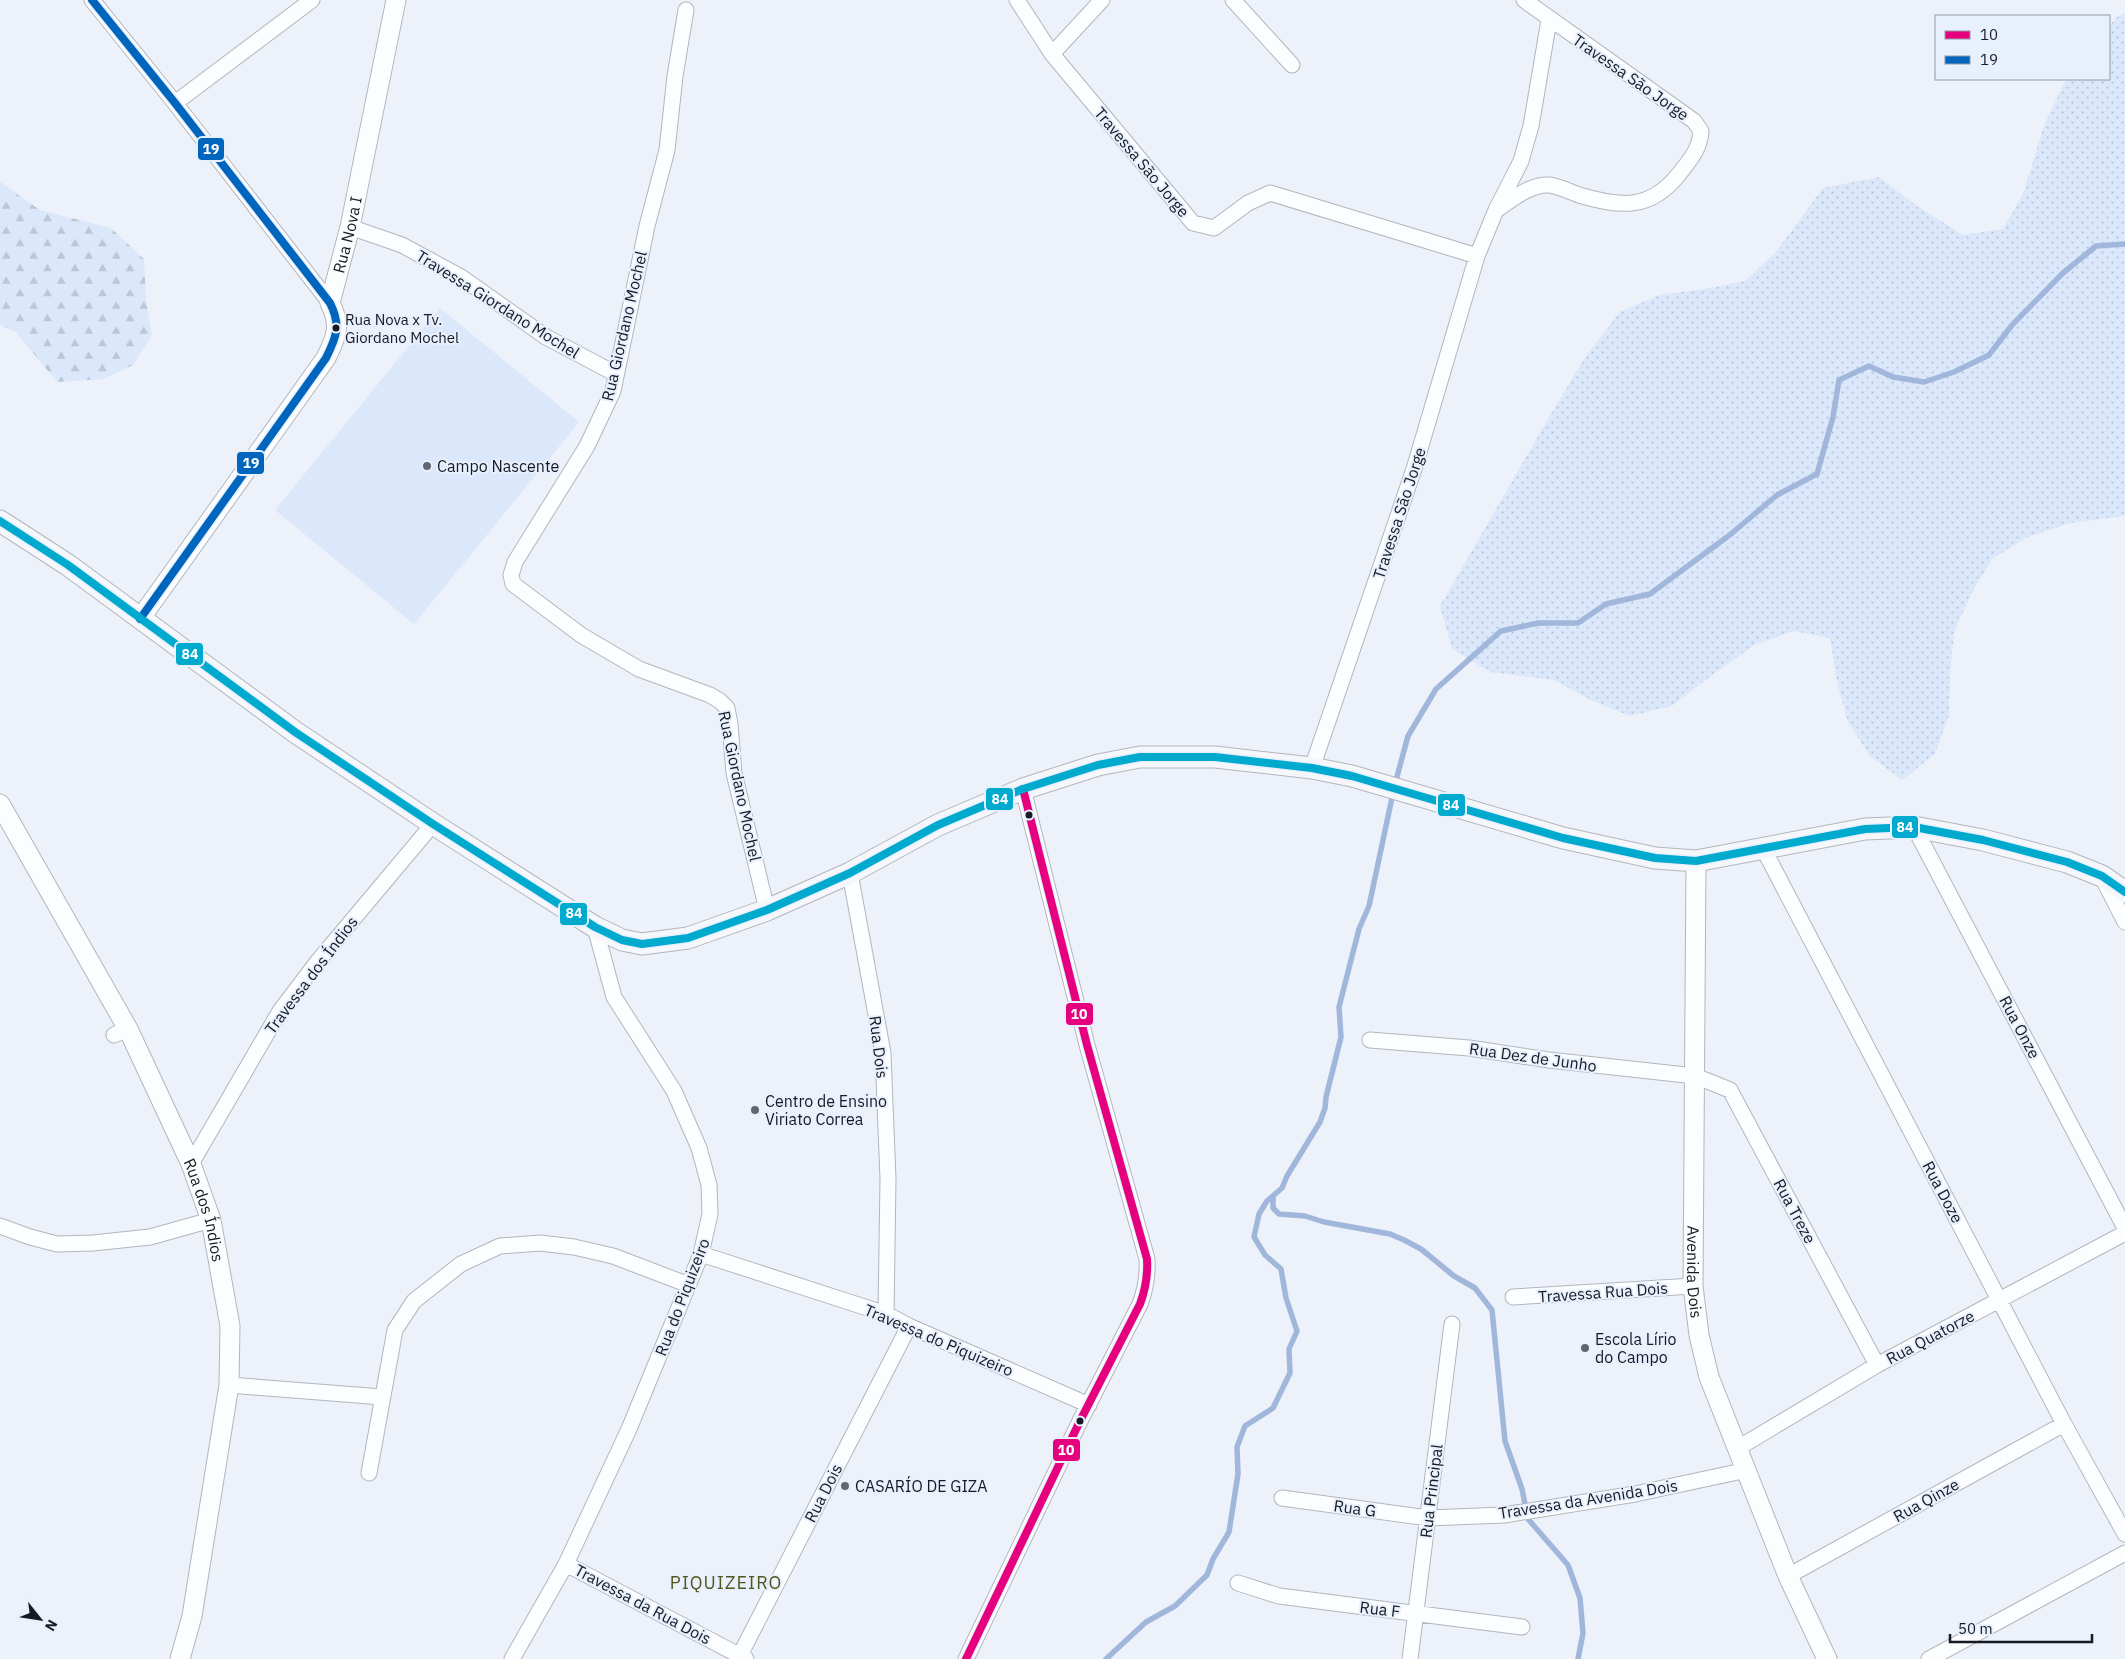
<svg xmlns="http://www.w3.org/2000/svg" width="2125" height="1659" font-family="'IBM Plex Sans',sans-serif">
<defs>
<pattern id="grass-dots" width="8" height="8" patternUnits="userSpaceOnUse" patternTransform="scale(1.25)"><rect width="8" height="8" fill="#dbe7fb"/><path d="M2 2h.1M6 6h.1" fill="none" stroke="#bbc6d7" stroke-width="1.8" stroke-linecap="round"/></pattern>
<pattern id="forest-firs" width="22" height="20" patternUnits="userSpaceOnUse" patternTransform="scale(1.25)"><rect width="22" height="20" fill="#dbe7fb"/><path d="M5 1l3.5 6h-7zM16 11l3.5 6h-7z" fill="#bbc6d7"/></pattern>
</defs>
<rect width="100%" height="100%" fill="#edf1f9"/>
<path fill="url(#grass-dots)" d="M 2125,13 L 2125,516 L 2070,523 L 2028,537 L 1992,559 L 1971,594 L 1954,632 L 1950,674 L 1949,715 L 1935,754 L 1902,780 L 1870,756 L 1848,722 L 1837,682 L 1830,638 L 1794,631 L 1754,645 L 1707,679 L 1672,706 L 1630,716 L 1591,700 L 1554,680 L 1490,672 L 1452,649 L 1440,606 L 1559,400 L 1586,356 L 1620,312 L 1659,295 L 1705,289 L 1745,281 L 1776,252 L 1823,188 L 1879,177 L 1917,206 L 1963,235 L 2003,229 L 2023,194 L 2044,126 L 2066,79 L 2109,79 L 2109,26 L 2117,17 Z"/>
<path fill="url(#forest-firs)" d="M 0,182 L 40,210 L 111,228 L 144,259 L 146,300 L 152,335 L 133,365 L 104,379 L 57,382 L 16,332 L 0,325 Z"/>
<path fill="#dbe7fb" d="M 440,308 L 579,422 L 414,624 L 275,510 Z"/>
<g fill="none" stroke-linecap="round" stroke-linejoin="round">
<path stroke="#a1b6db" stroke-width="5.5" d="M 1395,784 L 1408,736 L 1436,689 L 1501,631 L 1538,623 L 1578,623 L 1606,604 L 1650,594 L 1731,534 L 1777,495 L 1817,474 L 1833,417 L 1839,380 L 1869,366 L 1893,377 L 1924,382 L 1954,372 L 1989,355 L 2012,325 L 2063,273 L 2096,246 L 2125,244
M 1273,1196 L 1273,1208 L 1279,1214 L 1305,1216 L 1324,1222 L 1390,1234 L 1404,1240 L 1421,1249 L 1454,1276 L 1475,1288 L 1492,1310 L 1505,1441 L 1522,1489 L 1528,1519 L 1568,1565 L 1580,1598 L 1583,1633 L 1578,1659
M 1106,1659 L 1146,1622 L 1175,1606 L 1207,1575 L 1213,1559 L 1229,1532 L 1238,1474 L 1237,1447 L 1245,1426 L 1273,1408 L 1290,1373 L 1289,1349 L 1297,1331 L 1286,1298 L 1281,1269 L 1265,1255 L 1254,1237 L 1259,1214 L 1267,1201 L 1282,1188 L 1287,1176 L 1320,1122 L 1325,1108 L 1326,1097 L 1341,1037 L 1339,1007 L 1359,929 L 1369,906 L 1393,793"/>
<g stroke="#b2b6bd" stroke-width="17">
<path id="minor" d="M 92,0 L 175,103 L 330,303
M 1017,0 L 1052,54 L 1193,223 L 1214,228 L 1248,203 L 1270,193 L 1477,256
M 1233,0 L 1292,65
M 686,10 L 675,76 L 667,150 L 647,226 L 613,391 L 587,446 L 515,562 L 511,575 L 513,584 L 581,635 L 639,669 L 710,695 L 720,701 L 727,708 L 730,724 L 734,773 L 767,910
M 1052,54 L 1102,0
M 175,103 L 312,0
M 1498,209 C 1512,199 1531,184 1549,185 C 1559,186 1570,192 1579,195 C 1619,207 1650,211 1679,174 C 1690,160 1700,149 1701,131 L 1694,121 L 1524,0
M 350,227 L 402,245 L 461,277 L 546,337 L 616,374
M 1312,768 L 1414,469 L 1477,256 L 1496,210 L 1521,161 L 1531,126 L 1549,20
M 1914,827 L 2125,1228
M 1763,848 L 2064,1424 L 2125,1534
M 850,873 L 883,1053 L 888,1179 L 886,1314
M 2102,877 L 2125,922
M 114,1035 L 128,1029
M 1370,1040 L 1469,1048 L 1549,1060 L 1695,1076 L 1730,1090 L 1877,1365
M 191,1164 L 280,1011 L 318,961 L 433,824
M 0,1226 L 30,1237 L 57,1244 L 93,1243 L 150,1237 L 211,1220
M 701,1254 L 886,1314 L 909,1326 L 1089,1405
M 1513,1297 L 1693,1286
M 229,1385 L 382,1397
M 1738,1448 L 1877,1365 L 2125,1233
M 369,1473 L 395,1330 L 414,1301 L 461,1264 L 500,1246 L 540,1243 L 574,1247 L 613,1256 L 689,1285
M 1282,1498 L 1428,1518 L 1504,1515 L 1635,1494 L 1747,1470
M 566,1564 L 746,1659
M 1788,1576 L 2064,1424
M 1238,1583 L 1279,1596 L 1522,1627
M 512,1659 L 566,1564 L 629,1429 L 701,1254 L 710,1214 L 709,1185 L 699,1148 L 674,1091 L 614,997 L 595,927
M 738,1659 L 909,1326
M 966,1659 L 1080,1421 L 1140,1304 C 1146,1288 1148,1275 1147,1259 L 1087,1045 L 1023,789
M 1410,1659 L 1452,1324
M 1929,1659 L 2125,1553"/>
</g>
<g stroke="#b2b6bd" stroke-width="21">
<g id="tertiary">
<path id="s1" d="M 140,619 L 326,358 C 337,336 341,325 330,303 L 350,227 L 396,0"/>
<path id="s2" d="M 0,804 L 128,1029 L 191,1164 L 211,1220 L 230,1326 L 229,1385 L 192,1616 L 180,1659"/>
<path id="s3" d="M 1696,861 L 1693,1286 L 1699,1335 L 1709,1377 L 1788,1576 L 1827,1659"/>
</g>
</g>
<g stroke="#b2b6bd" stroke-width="23">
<path id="secondary" d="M 0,521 L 68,565 L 295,732 L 433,824 L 595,927 L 622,940 L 642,944 L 688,938 L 767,910 L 850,873 L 938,825 L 1023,789 L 1098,765 L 1140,757 L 1215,757 L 1312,768 L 1352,776 L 1563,838 L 1655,858 L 1696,861 L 1865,829 L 1914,827 L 1983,840 L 2067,862 L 2102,876 L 2125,892"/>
</g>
<use href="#minor" stroke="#fcfdfe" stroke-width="15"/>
<use href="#tertiary" stroke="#fcfdfe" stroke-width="19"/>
<use href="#secondary" stroke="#f6f7fa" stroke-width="21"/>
<g stroke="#e8f0fe" stroke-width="11">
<path id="bus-1" d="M 966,1659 L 1080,1421 L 1140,1304 C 1146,1288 1148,1275 1147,1259 L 1087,1045 L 1023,789"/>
</g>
<g stroke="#e8f0fe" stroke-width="11">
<path id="bus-2" d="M 92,0 L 175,103 L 330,303 C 341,325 337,336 326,358 L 140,619"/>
</g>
<g stroke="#e8f0fe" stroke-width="11">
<path id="bus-3" d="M 0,521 L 68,565 L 295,732 L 433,824 L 595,927 L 622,940 L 642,944 L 688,938 L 767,910 L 850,873 L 938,825 L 1023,789 L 1098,765 L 1140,757 L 1215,757 L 1312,768 L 1352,776 L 1563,838 L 1655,858 L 1696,861 L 1865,829 L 1914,827 L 1983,840 L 2067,862 L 2102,876 L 2125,892"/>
</g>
<use href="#bus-1" stroke="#e5007d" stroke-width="8"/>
<use href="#bus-2" stroke="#0065bd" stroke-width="8"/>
<use href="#bus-3" stroke="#00a9ce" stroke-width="8"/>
</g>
<g fill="#161a22" stroke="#e8f0fe" stroke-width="2">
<circle cx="336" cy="328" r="4.5"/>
<circle cx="1029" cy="815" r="4.5"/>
<circle cx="1080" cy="1421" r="4.5"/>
</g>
<g fill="#61656d" stroke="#e8f0fe" stroke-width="2">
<circle cx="427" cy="466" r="5"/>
<circle cx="755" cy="1110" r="5"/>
<circle cx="1585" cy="1348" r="5"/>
<circle cx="845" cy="1486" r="5"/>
</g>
<g text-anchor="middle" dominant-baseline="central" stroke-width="4" stroke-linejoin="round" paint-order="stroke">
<g font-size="15" fill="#161a22" stroke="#e8f0fe" text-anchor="start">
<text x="345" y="319">Rua Nova x Tv.<tspan x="345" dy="18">Giordano Mochel</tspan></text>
</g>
<g font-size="16" fill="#161a22" stroke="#e8f0fe">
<text transform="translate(1631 77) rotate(35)">Travessa São Jorge</text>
<text transform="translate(1142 162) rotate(50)">Travessa São Jorge</text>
<text stroke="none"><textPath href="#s1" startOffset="449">Rua Nova I</textPath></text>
<text transform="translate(498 304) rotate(32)">Travessa Giordano Mochel</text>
<text transform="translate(624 326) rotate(-77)">Rua Giordano Mochel</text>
<text transform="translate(1399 513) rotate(-72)">Travessa São Jorge</text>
<text transform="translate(740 786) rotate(78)">Rua Giordano Mochel</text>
<text transform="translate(311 975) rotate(-53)">Travessa dos Índios</text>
<text transform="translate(2020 1027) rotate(62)">Rua Onze</text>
<text transform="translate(879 1047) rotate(83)">Rua Dois</text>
<text transform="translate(1533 1057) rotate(8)">Rua Dez de Junho</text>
<text transform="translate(1943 1192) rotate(62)">Rua Doze</text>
<text stroke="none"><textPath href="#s2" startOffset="456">Rua dos Índios</textPath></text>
<text transform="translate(1795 1211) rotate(62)">Rua Treze</text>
<text stroke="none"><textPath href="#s3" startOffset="411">Avenida Dois</textPath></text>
<text transform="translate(1603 1292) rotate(-4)">Travessa Rua Dois</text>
<text transform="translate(682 1297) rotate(-69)">Rua do Piquizeiro</text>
<text transform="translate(1930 1337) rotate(-28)">Rua Quatorze</text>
<text transform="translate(939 1340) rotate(23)">Travessa do Piquizeiro</text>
<text transform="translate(1431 1491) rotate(-83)">Rua Principal</text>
<text transform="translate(823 1493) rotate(-63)">Rua Dois</text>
<text transform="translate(1588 1499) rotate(-9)">Travessa da Avenida Dois</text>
<text transform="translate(1926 1500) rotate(-29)">Rua Qinze</text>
<text transform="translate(1355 1508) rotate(8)">Rua G</text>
<text transform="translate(643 1604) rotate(28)">Travessa da Rua Dois</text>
<text transform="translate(1380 1609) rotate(7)">Rua F</text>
</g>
<g font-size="16" fill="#161a22" stroke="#e8f0fe" text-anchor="start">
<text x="437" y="466">Campo Nascente</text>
<text x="765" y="1101">Centro de Ensino<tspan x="765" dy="18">Viriato Correa</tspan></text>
<text x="1595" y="1339">Escola Lírio<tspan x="1595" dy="18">do Campo</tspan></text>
<text x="855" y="1486">CASARÍO DE GIZA</text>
</g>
<g font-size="18" letter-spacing="1" fill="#54571d" stroke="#e8f0fe">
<text x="726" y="1582">PIQUIZEIRO</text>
</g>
</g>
<g stroke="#e8f0fe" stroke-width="2">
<rect x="197" y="137" width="28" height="24" rx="5" fill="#0065bd"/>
<rect x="236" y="451" width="29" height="24" rx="5" fill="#0065bd"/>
<rect x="175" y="642" width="29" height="24" rx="5" fill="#00a9ce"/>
<rect x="985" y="787" width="29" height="24" rx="5" fill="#00a9ce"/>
<rect x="1437" y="793" width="29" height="24" rx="5" fill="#00a9ce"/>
<rect x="1891" y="815" width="28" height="24" rx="5" fill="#00a9ce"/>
<rect x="559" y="902" width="29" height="24" rx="5" fill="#00a9ce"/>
<rect x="1065" y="1002" width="29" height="24" rx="5" fill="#e5007d"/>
<rect x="1052" y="1438" width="29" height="24" rx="5" fill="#e5007d"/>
</g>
<g font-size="14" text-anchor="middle" font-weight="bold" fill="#fff">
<text x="211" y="154">19</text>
<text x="251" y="468">19</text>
<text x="190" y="659">84</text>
<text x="1000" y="804">84</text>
<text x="1451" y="810">84</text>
<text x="1905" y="832">84</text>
<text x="574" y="918">84</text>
<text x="1079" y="1019">10</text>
<text x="1066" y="1455">10</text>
</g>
<rect x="1935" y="15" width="175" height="65" fill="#e8f0fe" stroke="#949aa6"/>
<rect x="1945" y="31" width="25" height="8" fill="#e5007d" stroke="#949aa6"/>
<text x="1980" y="40" font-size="15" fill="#161a22">10</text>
<rect x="1945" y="56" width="25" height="8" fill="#0065bd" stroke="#949aa6"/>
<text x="1980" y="65" font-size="15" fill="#161a22">19</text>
<g transform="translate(40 1619) rotate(120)" stroke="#e8f0fe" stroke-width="4" paint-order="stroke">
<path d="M0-4L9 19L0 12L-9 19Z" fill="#161a22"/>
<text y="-8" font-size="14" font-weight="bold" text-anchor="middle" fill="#161a22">N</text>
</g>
<path d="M1950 1634v8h142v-8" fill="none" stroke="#161a22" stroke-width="2.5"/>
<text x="1958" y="1634" font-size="15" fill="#161a22" stroke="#e8f0fe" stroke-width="4" paint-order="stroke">50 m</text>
</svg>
